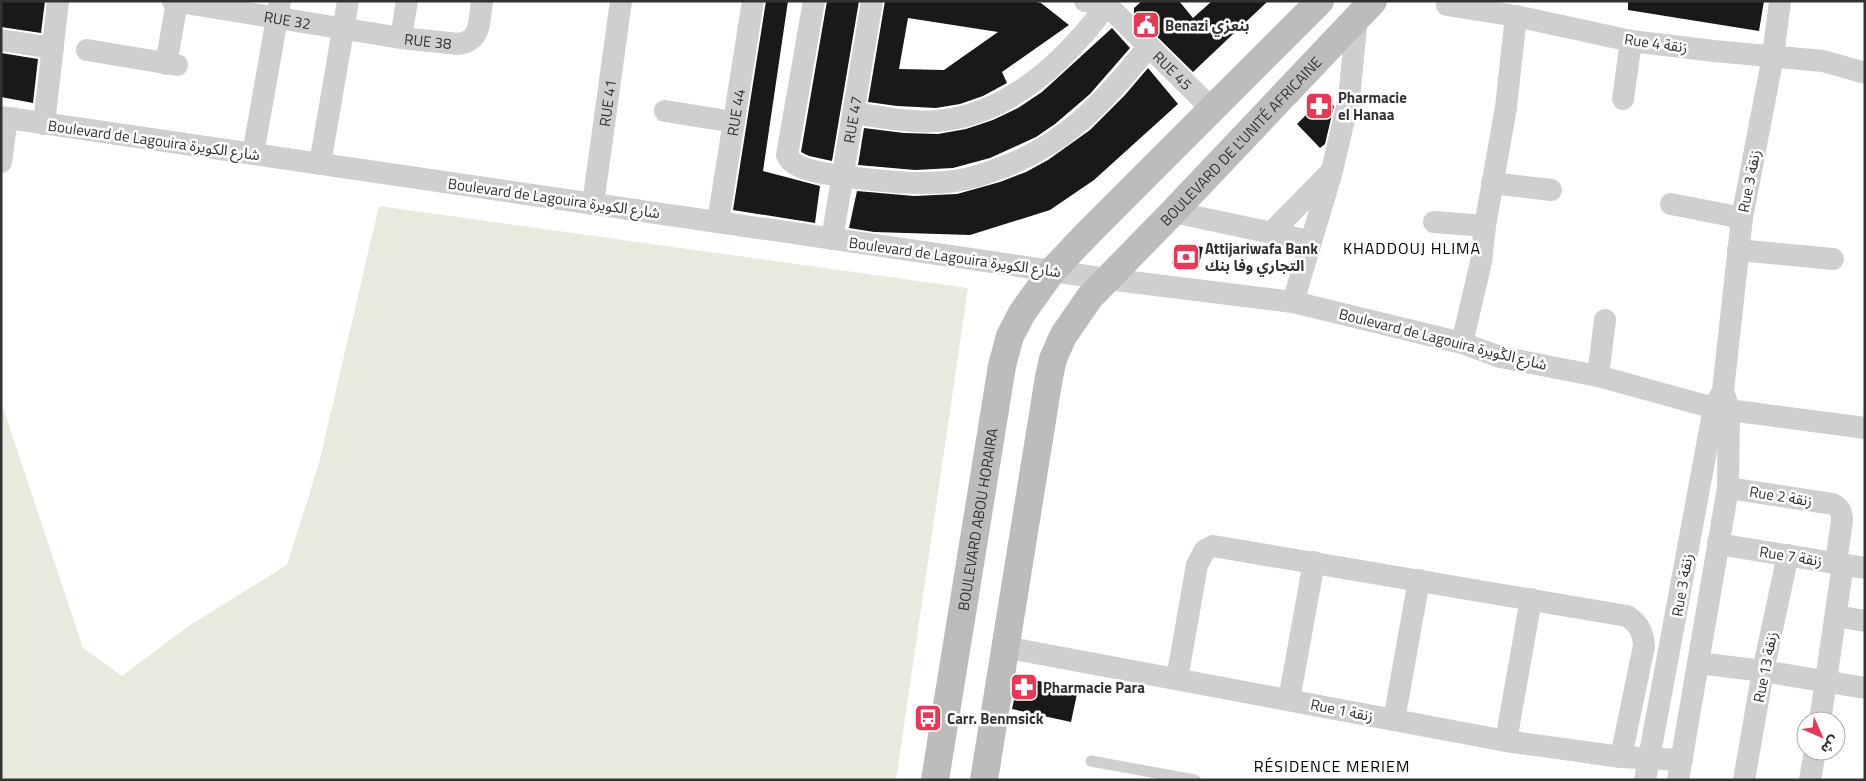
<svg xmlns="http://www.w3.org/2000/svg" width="1866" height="781" font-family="'Titillium Web','Noto Sans Arabic',sans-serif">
<rect width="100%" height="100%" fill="#fff"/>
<path fill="#e7ebde" d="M 379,206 L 968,288 L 896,780 L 1,780 L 1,401 L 83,648 L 122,676 L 190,625 L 287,565 L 319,463 Z"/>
<path fill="#191919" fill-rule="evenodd" d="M 1,1 L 45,1 L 41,33 L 1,27 Z
M 766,1 L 788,1 L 763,171 L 820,186 L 815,223 L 733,210 Z
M 827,1 L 859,1 L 832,161 L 809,156 L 801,152 Z
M 885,1 L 1031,1 L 1041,3 L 1069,25 L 1002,72 L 1007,83 L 983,96 L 960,104 L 936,108 L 897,106 L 868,102 ZM 908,18 L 998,32 L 944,70 L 899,69 Z
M 1142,1 L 1179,1 L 1193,18 L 1212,1 L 1268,1 L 1193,72 L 1134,14 L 1134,8 Z
M 1628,1 L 1764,1 L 1759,31 L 1628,10 Z
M 1112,28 L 1130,48 L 1090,94 L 1055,124 L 1036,137 L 990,158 L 953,168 L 915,170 L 858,165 L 864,128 L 904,133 L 938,134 L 966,129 L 993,120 L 1018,108 L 1042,92 Z
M 1,53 L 38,59 L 33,103 L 1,97 Z
M 1148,68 L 1178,104 L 1094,180 L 1050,210 L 970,235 L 874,232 L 849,228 L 857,191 L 914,196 L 957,194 L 1000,182 L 1026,172 L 1048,160 L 1090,130 L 1125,95 Z
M 1324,97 L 1334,106 L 1325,144 L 1320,148 L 1297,124 Z
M 1183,244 L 1203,247 L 1198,269 L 1172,264 L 1175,248 L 1182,250 Z
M 1019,677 L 1078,689 L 1071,722 L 1012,709 Z"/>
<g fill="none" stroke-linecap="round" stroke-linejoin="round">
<path stroke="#cfcfcf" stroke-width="11" d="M 1091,761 L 1195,780"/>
<g stroke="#cfcfcf" stroke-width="22">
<path id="s1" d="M 173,1 L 401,38 L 459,44 C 482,40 479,21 482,1"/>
<path d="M 814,1 L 787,155 C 794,172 831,174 848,177 C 883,181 919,186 955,181 C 968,179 982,175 995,170 C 1065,146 1104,102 1149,46"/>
<path id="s2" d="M 1085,1 L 1107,5 L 1212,109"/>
<path d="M 1447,5 L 1516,16 L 1631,41 L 1714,51 L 1823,61 L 1865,73"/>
<path d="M 401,38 L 407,1"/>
<path d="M 1,40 L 53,48"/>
<path d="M 87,50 L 177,65"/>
<path d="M 166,64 L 177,2"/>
<path d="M 1623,99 L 1631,41"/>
<path d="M 665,111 L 734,122"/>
<path d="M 854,113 C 881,117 909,123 937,121 C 1009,115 1066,60 1107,5"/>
<path d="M 1,117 L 1107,279 L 1293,302 L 1462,343 L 1500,357 L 1598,376 L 1714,408 L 1865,428"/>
<path d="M 44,124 L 58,1"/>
<path d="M 253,154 L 280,1"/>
<path d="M 1,162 L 7,118"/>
<path d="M 320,164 L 348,1"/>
<path d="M 1492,183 L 1551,190"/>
<path id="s3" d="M 593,204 L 621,1"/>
<path d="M 1671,204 L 1742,218"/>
<path d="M 1173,212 L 1310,241"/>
<path id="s4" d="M 718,222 L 753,1"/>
<path d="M 1434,222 L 1485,226"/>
<path d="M 1271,233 L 1330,173"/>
<path id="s5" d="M 832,239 L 872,1"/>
<path d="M 1738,250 L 1833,259"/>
<path d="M 1293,302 L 1332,171 L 1349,98 L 1357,18"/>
<path d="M 1462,343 L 1481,262 L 1485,226 L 1506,107 L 1516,16"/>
<path d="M 1598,376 L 1605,320"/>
<path d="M 1728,488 L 1833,504 C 1840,508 1842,512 1842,520 L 1836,563"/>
<path d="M 1718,544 L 1865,568"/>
<path d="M 1836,616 L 1865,621"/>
<path d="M 1004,647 L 1506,741 L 1621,757 L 1682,760"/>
<path d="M 1698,663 L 1763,671 L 1865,688"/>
<path d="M 1177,679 L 1197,565 L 1205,550 L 1213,546 L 1627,616 C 1639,624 1643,632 1644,646 L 1621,757"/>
<path d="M 1289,700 L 1314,562"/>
<path d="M 1394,720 L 1419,580"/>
<path d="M 1820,721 L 1843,564"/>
<path d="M 1506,741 L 1531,599"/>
<path d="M 1645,780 L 1714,408 L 1723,391 L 1742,218 L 1773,56 L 1780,1"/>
<path d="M 1678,780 L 1728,488 L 1729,410 L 1725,397"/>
<path d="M 1744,780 L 1763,671 L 1788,555"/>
<path d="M 1810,780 L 1815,751"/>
</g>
<g stroke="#bcbcbc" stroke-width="28">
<path id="s6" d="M 935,780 L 1002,366 L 1010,336 L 1022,313 L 1052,271 L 1089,232 L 1320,1"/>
<path id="s7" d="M 984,780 L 1049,377 L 1053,359 L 1063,336 L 1090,297 L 1173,212 L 1373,1"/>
</g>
</g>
<defs>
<g id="civic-square" transform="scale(1.4375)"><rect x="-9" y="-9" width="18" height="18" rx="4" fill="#e33a57" stroke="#fff"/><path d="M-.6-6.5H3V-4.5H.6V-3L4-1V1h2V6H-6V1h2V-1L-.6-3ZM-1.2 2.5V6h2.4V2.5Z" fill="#fff"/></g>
<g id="pharmacy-square" transform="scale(1.4375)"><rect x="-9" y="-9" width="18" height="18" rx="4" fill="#e33a57" stroke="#fff"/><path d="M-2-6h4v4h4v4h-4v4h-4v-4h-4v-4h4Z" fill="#fff"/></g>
<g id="bank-square" transform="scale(1.4375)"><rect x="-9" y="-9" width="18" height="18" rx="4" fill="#e33a57" stroke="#fff"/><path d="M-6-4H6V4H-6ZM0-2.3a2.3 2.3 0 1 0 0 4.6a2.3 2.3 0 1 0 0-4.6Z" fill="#fff"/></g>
<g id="bus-square" transform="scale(1.4375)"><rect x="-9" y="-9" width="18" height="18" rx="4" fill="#e33a57" stroke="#fff"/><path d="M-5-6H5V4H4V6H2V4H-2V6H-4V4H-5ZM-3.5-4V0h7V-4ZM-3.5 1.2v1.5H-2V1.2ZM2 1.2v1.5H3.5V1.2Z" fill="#fff"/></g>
</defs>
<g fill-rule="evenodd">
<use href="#civic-square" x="1146" y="25"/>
<use href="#pharmacy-square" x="1319" y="106"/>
<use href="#bank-square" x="1186" y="257"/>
<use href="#pharmacy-square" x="1024" y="687"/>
<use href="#bus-square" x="928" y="718"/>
</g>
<g text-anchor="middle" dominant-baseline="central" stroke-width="5" stroke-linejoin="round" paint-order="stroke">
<g font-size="15" fill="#323232" stroke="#fff">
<text stroke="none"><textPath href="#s1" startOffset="116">RUE 32</textPath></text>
<text stroke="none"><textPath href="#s1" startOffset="258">RUE 38</textPath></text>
<text transform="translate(1656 43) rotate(8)">Rue 4 زنقة</text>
<text stroke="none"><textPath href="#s2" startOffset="115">RUE 45</textPath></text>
<text stroke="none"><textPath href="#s3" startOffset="102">RUE 41</textPath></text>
<text stroke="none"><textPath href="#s4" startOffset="111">RUE 44</textPath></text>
<text stroke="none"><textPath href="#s5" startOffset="121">RUE 47</textPath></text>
<text transform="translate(154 140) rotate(8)">Boulevard de Lagouira شارع الكويرة</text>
<text stroke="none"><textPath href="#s7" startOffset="716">BOULEVARD DE L'UNITÉ AFRICAINE</textPath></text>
<text transform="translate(1749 181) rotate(-79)">Rue 3 زنقة</text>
<text transform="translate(554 198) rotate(8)">Boulevard de Lagouira شارع الكويرة</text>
<text transform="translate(955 257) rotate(8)">Boulevard de Lagouira شارع الكويرة</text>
<text transform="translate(1443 339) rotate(14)">Boulevard de Lagouira شارع الڭويرة</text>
<text transform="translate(1781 496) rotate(9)">Rue 2 زنقة</text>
<text stroke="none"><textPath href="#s6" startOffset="264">BOULEVARD ABOU HORAIRA</textPath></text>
<text transform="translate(1791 556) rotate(9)">Rue 7 زنقة</text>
<text transform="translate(1682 585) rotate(-80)">Rue 3 زنقة</text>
<text transform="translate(1765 667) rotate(-79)">Rue 13 زنقة</text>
<text transform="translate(1342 710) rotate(11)">Rue 1 زنقة</text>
</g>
<g font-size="15" font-weight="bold" fill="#323232" stroke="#fff" text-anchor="start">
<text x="1165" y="25">Benazi بنعزي</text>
<text x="1338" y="97">Pharmacie<tspan x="1338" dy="17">el Hanaa</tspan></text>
<text x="1205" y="248">Attijariwafa Bank<tspan x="1205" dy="17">التجاري وفا بنك</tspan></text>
<text x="1043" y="687">Pharmacie Para</text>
<text x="947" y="718">Carr. Benmsick</text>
</g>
<g font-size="16" letter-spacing="1" fill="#000" stroke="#fff">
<text x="1412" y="248">KHADDOUJ HLIMA</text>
<text x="1332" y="766">RÉSIDENCE MERIEM</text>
</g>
</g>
<rect width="1866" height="781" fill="none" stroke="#323232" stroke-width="5"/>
<g transform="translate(1821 736) rotate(135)"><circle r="24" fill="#ffffff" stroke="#adadad"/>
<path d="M0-4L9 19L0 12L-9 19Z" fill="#e33a57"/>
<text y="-8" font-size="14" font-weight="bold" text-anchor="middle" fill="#323232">ش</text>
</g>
</svg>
